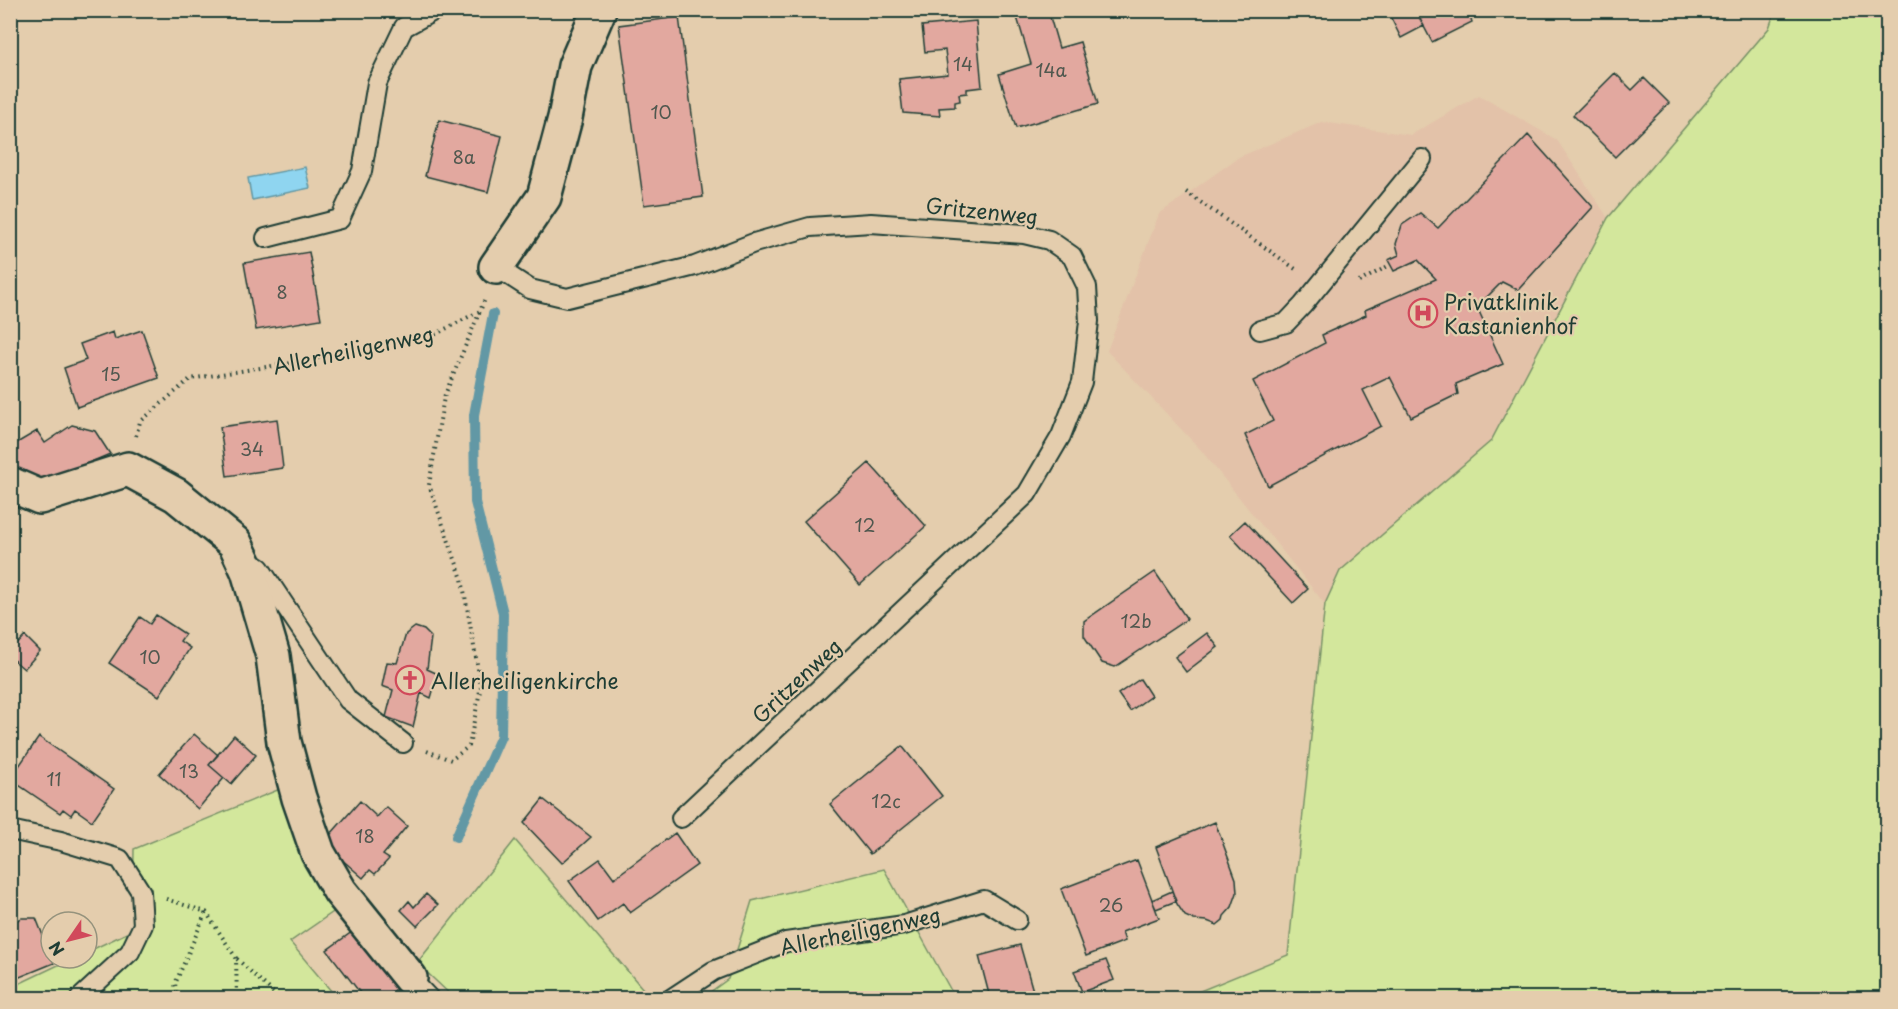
<svg xmlns="http://www.w3.org/2000/svg" width="1898" height="1009" font-family="'Playpen Sans',sans-serif">
<rect width="100%" height="100%" fill="#e4cdad"/>
<filter id="ink" filterUnits="userSpaceOnUse"><feTurbulence type="fractalNoise" baseFrequency=".0167" numOctaves="2"/><feDisplacementMap in="SourceGraphic" scale="12" xChannelSelector="R" yChannelSelector="G"/><feConvolveMatrix kernelMatrix="1 2 1 2 8 2 1 2 1" color-interpolation-filters="sRGB"/></filter>
<g filter="url(#ink)">
<path fill="#e3c2a9" d="M 1479,95 L 1557,140 L 1608,218 L 1491,441 L 1340,571 L 1325,604 L 1200,449 L 1107,351 L 1159,214 L 1239,157 L 1322,122 L 1411,135 Z"/>
<path fill="#d3e79c" stroke="#799268" stroke-width="1.5" d="M 1775,11 L 1887,11 L 1887,998 L 1183,998 L 1288,955 L 1325,604 L 1340,571 L 1491,441 L 1608,218 L 1769,28 Z
M 280,789 L 336,910 L 290,942 L 337,998 L 11,998 L 10,988 L 73,958 L 87,958 L 87,952 L 133,930 L 134,849 Z
M 515,840 L 649,996 L 647,998 L 454,998 L 417,963 Z
M 884,869 L 955,998 L 702,998 L 728,979 L 752,901 Z"/>
<path fill="#8fd5f0" stroke="#6298a5" stroke-width="1.5" d="M 305,167 L 310,188 L 252,200 L 248,178 Z"/>
<g fill="none" stroke-linecap="round" stroke-linejoin="round">
<path stroke="#6298a5" stroke-width="10" d="M 456,837 L 501,736 L 503,613 L 475,502 L 474,415 L 493,314"/>
</g>
<path fill="#e2a89f" stroke="#1f3d34" stroke-width="1.5" d="M 1039,10 L 1048,10 L 1059,48 L 1080,42 L 1098,104 L 1016,128 L 999,74 L 1031,64 L 1017,17 Z
M 1387,10 L 1422,10 L 1425,16 L 1420,19 L 1424,26 L 1401,38 Z
M 1422,10 L 1482,10 L 1470,17 L 1472,22 L 1432,42 L 1420,19 L 1425,16 Z
M 679,17 L 703,197 L 644,205 L 619,25 Z
M 976,21 L 982,87 L 967,89 L 967,93 L 959,94 L 960,101 L 955,102 L 955,107 L 939,108 L 940,116 L 903,113 L 899,79 L 948,74 L 945,50 L 925,52 L 922,26 Z
M 1615,73 L 1632,90 L 1644,78 L 1669,103 L 1615,157 L 1573,115 Z
M 439,120 L 502,136 L 488,192 L 425,176 Z
M 1528,135 L 1593,207 L 1518,290 L 1502,282 L 1477,307 L 1503,364 L 1456,384 L 1458,394 L 1411,417 L 1390,377 L 1363,390 L 1381,426 L 1268,486 L 1245,435 L 1273,421 L 1253,381 L 1325,343 L 1322,335 L 1366,315 L 1365,310 L 1436,279 L 1418,260 L 1394,271 L 1388,260 L 1399,255 L 1396,244 L 1402,225 L 1420,213 L 1438,228 Z
M 309,252 L 321,319 L 256,330 L 244,263 Z
M 142,330 L 159,378 L 77,407 L 64,368 L 86,360 L 80,344 L 113,332 L 115,339 Z
M 277,419 L 283,468 L 227,476 L 220,427 Z
M 72,425 L 95,431 L 110,454 L 36,485 L 10,473 L 10,447 L 37,431 L 45,443 Z
M 869,463 L 926,526 L 860,585 L 804,521 Z
M 1245,521 L 1308,589 L 1293,603 L 1230,535 Z
M 1155,572 L 1187,619 L 1115,667 L 1102,663 L 1084,636 L 1084,621 Z
M 156,615 L 185,634 L 180,641 L 190,648 L 159,696 L 109,663 L 140,617 L 150,624 Z
M 415,627 L 424,630 L 431,637 L 427,669 L 438,674 L 431,698 L 421,693 L 413,727 L 386,717 L 393,690 L 382,686 L 387,662 L 397,663 L 406,634 Z
M 1207,633 L 1218,647 L 1186,672 L 1175,657 Z
M 25,636 L 40,651 L 24,669 L 10,657 L 10,652 Z
M 1140,679 L 1151,696 L 1130,711 L 1118,694 Z
M 194,734 L 218,755 L 209,765 L 224,778 L 198,809 L 159,774 Z
M 234,735 L 256,755 L 231,784 L 209,765 Z
M 39,737 L 114,789 L 92,821 L 75,809 L 71,815 L 63,809 L 60,813 L 10,779 Z
M 902,746 L 942,796 L 870,854 L 830,804 Z
M 543,799 L 591,837 L 562,863 L 524,823 Z
M 360,801 L 377,817 L 386,807 L 407,826 L 383,855 L 389,859 L 375,874 L 370,870 L 363,878 L 323,843 Z
M 1215,822 L 1236,879 L 1237,893 L 1232,907 L 1224,916 L 1223,920 L 1217,925 L 1207,921 L 1194,920 L 1185,916 L 1177,904 L 1156,847 Z
M 675,833 L 697,865 L 630,913 L 623,903 L 598,921 L 569,881 L 600,859 L 614,878 Z
M 1137,860 L 1159,918 L 1122,932 L 1125,941 L 1086,956 L 1061,889 Z
M 1172,891 L 1176,901 L 1156,909 L 1152,900 Z
M 426,894 L 438,905 L 417,926 L 401,910 L 409,901 L 414,907 Z
M 22,918 L 36,918 L 54,963 L 10,981 L 10,923 Z
M 356,929 L 399,987 L 384,998 L 364,998 L 327,950 Z
M 1020,945 L 1035,998 L 990,998 L 979,956 Z
M 1106,960 L 1114,980 L 1082,992 L 1074,971 Z"/>
<g fill="none" stroke-linecap="round" stroke-linejoin="round">
<g stroke="#1f3d34" stroke-width="22">
<path id="service" d="M 266,238 L 340,219 L 362,171 L 377,83 L 404,27 L 435,10
M 496,267 L 530,289 L 567,298 L 695,266 L 754,243 L 810,227 L 871,223 L 1024,234 L 1049,240 L 1072,256 L 1087,287 L 1089,321 L 1082,382 L 1061,436 L 1027,494 L 681,818
M 1260,330 L 1286,323 L 1303,305 L 1422,159
M 252,563 L 260,568 L 348,700 L 403,743
M 10,830 L 61,841 L 120,859 L 141,892 L 143,925 L 130,952 L 80,998
M 410,978 L 429,998
M 672,998 L 713,971 L 786,942 L 904,925 L 984,900 L 1017,920"/>
</g>
<g stroke="#1f3d34" stroke-width="38">
<path id="minor" d="M 496,267 L 544,197 L 565,118 L 575,66 L 599,10
M 10,484 L 40,497 L 128,469 L 176,495 L 235,543 L 248,571 L 273,656 L 284,742 L 299,798 L 318,853 L 340,891 L 410,978"/>
</g>
<path stroke="#1f3d34" stroke-width="4" stroke-dasharray="1.5 4.5" stroke-linecap="butt" d="M 1186,192 L 1297,270
M 1359,282 L 1390,265
M 136,436 L 140,422 L 190,379 L 304,361 L 409,338 L 432,336 L 480,311 L 485,299
M 427,751 L 451,760 L 469,746 L 481,686 L 462,579 L 429,485 L 444,397 L 480,311
M 166,899 L 206,912 L 236,958 L 237,998
M 237,959 L 279,998
M 178,998 L 175,984 L 206,912"/>
<use href="#service" stroke="#e4cdad" stroke-width="18"/>
<use href="#minor" stroke="#e4cdad" stroke-width="33"/>
</g>
</g>
<defs>
<g id="hospital-ring" transform="scale(1.5)"><circle r="9.5" fill="#e4cdad" stroke="#d1495b" stroke-width="1.5"/><path d="M-5-5h3v3.5h4V-5h3V5h-3V1.5h-4V5h-3Z" fill="#d1495b"/></g>
<g id="church-ring" transform="scale(1.5)"><circle r="9.5" fill="#e4cdad" stroke="#d1495b" stroke-width="1.5"/><path d="M-1.2-6h2.4v3.5h3.3v2.4h-3.3V6h-2.4V-.1h-3.3v-2.4h3.3Z" fill="#d1495b"/></g>
</defs>
<g fill-rule="evenodd">
<use href="#hospital-ring" x="1423" y="313"/>
<use href="#church-ring" x="410" y="680"/>
</g>
<g text-anchor="middle" dominant-baseline="central" stroke-width="4.5" stroke-linejoin="round" paint-order="stroke">
<g font-size="18" fill="#50584f">
<text x="963" y="63">14</text>
<text x="1051" y="69">14a</text>
<text x="661" y="111">10</text>
<text x="464" y="156">8a</text>
<text x="282" y="291">8</text>
<text x="111" y="373">15</text>
<text x="252" y="448">34</text>
<text x="865" y="524">12</text>
<text x="1136" y="620">12b</text>
<text x="150" y="656">10</text>
<text x="189" y="770">13</text>
<text x="54" y="778">11</text>
<text x="886" y="800">12c</text>
<text x="365" y="835">18</text>
<text x="1111" y="904">26</text>
</g>
<g font-size="21" fill="#1f3d34" stroke="#e4cdad">
<text transform="translate(982 210) rotate(6)">Gritzenweg</text>
<text transform="translate(353 349) rotate(-12)">Allerheiligenweg</text>
<text transform="translate(796 680) rotate(-43)">Gritzenweg</text>
<text transform="translate(860 930) rotate(-12)">Allerheiligenweg</text>
</g>
<g font-size="21" fill="#1f3d34" stroke="#e4cdad" text-anchor="start">
<text x="1444" y="301">Privatklinik<tspan x="1444" dy="24">Kastanienhof</tspan></text>
<text x="431" y="680">Allerheiligenkirche</text>
</g>
</g>
<rect width="1898" height="1009" fill="none" stroke="#e4cdad" stroke-width="36"/>
<rect x="18" y="18" width="1862" height="973" fill="none" stroke="#1f3d34" stroke-width="2" filter="url(#ink)"/>
<g transform="translate(69 940) rotate(235)"><circle r="28" fill="#e4cdad" stroke="#95937d" stroke-width="1.5"/>
<path d="M0-4.5L10 22L0 15L-10 22Z" fill="#d1495b"/>
<text y="-9" font-size="16" font-weight="bold" text-anchor="middle" fill="#1f3d34">N</text>
</g>
</svg>
